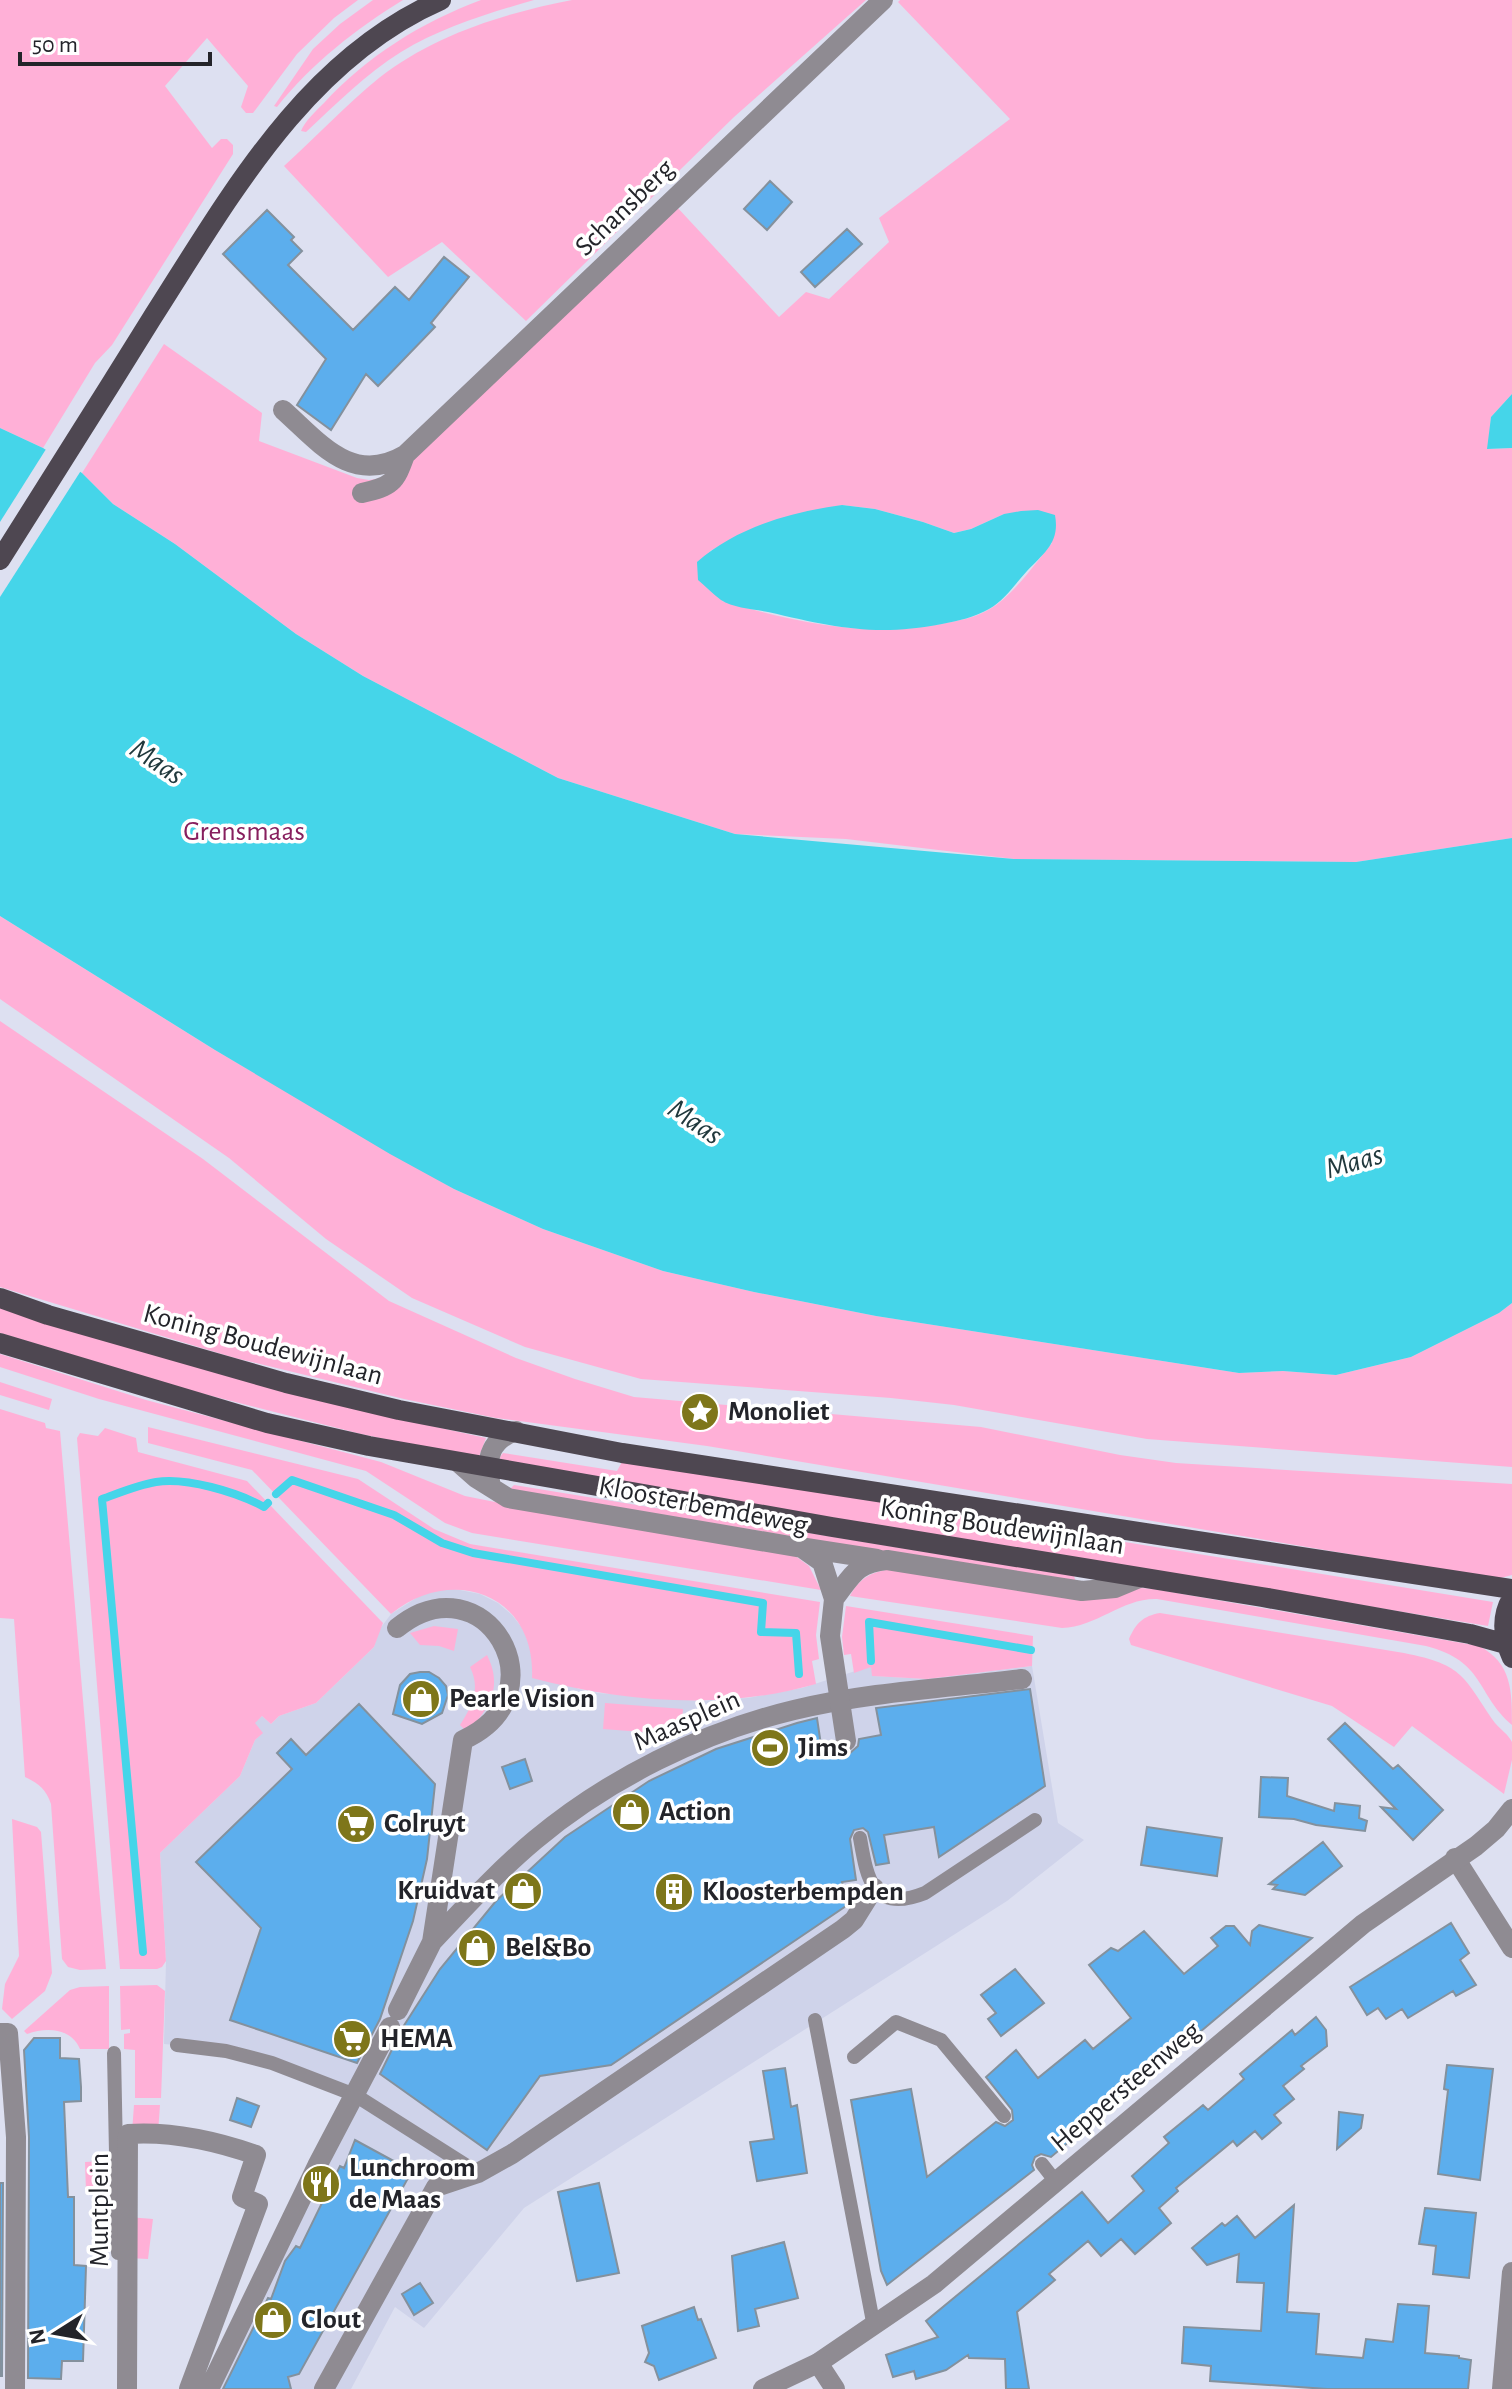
<svg xmlns="http://www.w3.org/2000/svg" width="1512" height="2389" font-family="'Alegreya Sans',sans-serif">
<rect width="100%" height="100%" fill="#dde0f1"/>
<path fill="#cfd3ea" d="M 450,1588 L 480,1594 L 498,1603 L 512,1615 L 523,1629 L 530,1647 L 533,1667 L 579,1689 L 598,1693 L 700,1701 L 748,1698 L 802,1688 L 871,1666 L 873,1676 L 927,1679 L 1032,1666 L 1058,1823 L 1084,1840 L 1007,1901 L 524,2208 L 424,2328 L 395,2307 L 351,2389 L 208,2389 L 346,2091 L 197,2047 L 164,2044 L 166,1961 L 160,1853 L 240,1776 L 255,1740 L 262,1733 L 254,1723 L 262,1716 L 271,1724 L 279,1716 L 316,1703 L 374,1647 L 379,1630 L 391,1614 L 424,1593 Z"/>
<path fill="#ffb0d7" fill-rule="evenodd" d="M 0,0 L 358,0 L 334,18 L 297,54 L 253,113 L 246,113 L 241,107 L 248,86 L 207,38 L 165,86 L 212,148 L 221,139 L 227,139 L 233,145 L 233,154 L 112,345 L 95,363 L 43,448 L 0,428 Z
M 373,0 L 403,0 C 356,29 312,63 277,107 L 274,106 L 313,49 L 340,24 Z
M 481,0 L 534,0 C 489,13 442,27 401,52 C 366,74 336,104 306,132 L 301,131 C 305,121 316,111 324,103 C 367,56 422,22 481,0 Z
M 572,0 L 866,0 L 734,117 L 526,321 L 442,242 L 388,277 L 284,166 C 316,137 346,105 379,78 C 434,35 505,13 572,0 Z
M 900,0 L 1512,0 L 1512,394 L 1491,417 L 1488,449 L 1512,448 L 1512,838 L 1356,862 L 1014,859 L 846,839 L 735,834 L 558,778 L 363,676 L 296,634 L 175,544 L 113,504 L 82,473 L 164,344 L 262,413 L 259,441 L 357,478 L 369,480 L 382,478 L 676,206 L 779,317 L 806,292 L 829,299 L 889,242 L 879,218 L 1010,119 L 898,2 ZM 842,505 L 875,509 L 923,522 L 954,533 L 971,529 L 1004,514 L 1052,543 C 1034,565 1012,597 988,610 C 974,618 957,621 941,624 C 867,638 794,622 722,601 L 710,551 L 756,527 Z
M 0,916 L 215,1050 L 454,1189 L 543,1229 L 663,1271 L 754,1292 L 876,1316 L 1239,1373 L 1283,1371 L 1336,1375 L 1411,1357 L 1499,1313 L 1512,1303 L 1512,1467 L 1147,1439 L 954,1405 L 891,1398 L 641,1379 L 525,1347 L 412,1298 L 326,1239 L 229,1158 L 0,999 Z
M 0,1021 L 203,1159 L 389,1301 L 516,1358 L 575,1379 L 634,1397 L 981,1427 L 1120,1455 L 1176,1463 L 1512,1484 L 1512,1575 L 1497,1579 L 707,1446 L 496,1418 L 404,1399 L 235,1358 L 0,1287 Z
M 0,1306 L 351,1408 L 486,1438 L 478,1459 L 361,1434 L 196,1392 L 0,1333 Z
M 0,1354 L 146,1400 L 381,1462 L 465,1496 L 569,1517 L 794,1555 L 809,1566 L 821,1590 L 472,1533 L 445,1523 L 366,1471 L 99,1399 L 0,1367 Z
M 0,1382 L 52,1399 L 49,1410 L 0,1395 Z
M 0,1409 L 45,1423 L 46,1428 L 60,1431 L 106,1969 L 80,1970 L 68,1967 L 62,1959 L 51,1804 C 46,1789 38,1783 25,1777 L 14,1619 L 0,1618 Z
M 148,1427 L 358,1479 L 434,1529 L 470,1544 L 820,1602 L 816,1635 L 819,1659 L 812,1661 L 816,1684 C 722,1711 625,1702 532,1678 C 536,1594 452,1564 391,1614 L 252,1470 L 148,1443 Z
M 105,1428 L 136,1438 L 138,1452 L 247,1481 L 383,1623 L 374,1647 L 316,1703 L 279,1716 L 271,1724 L 262,1716 L 255,1723 L 263,1733 L 255,1740 L 240,1776 L 160,1853 L 166,1961 L 162,1967 L 157,1969 L 120,1969 L 77,1438 L 80,1433 L 98,1436 Z
M 503,1453 L 617,1471 L 623,1460 L 1493,1602 L 1488,1626 L 501,1463 L 500,1457 Z
M 514,1485 L 1074,1576 L 1076,1582 L 1073,1584 L 510,1489 Z
M 892,1569 L 1154,1589 L 1479,1646 C 1512,1663 1512,1691 1512,1725 C 1476,1694 1485,1661 1426,1646 L 1157,1599 C 1122,1598 1097,1627 1062,1628 L 850,1596 C 860,1577 872,1572 892,1569 Z
M 846,1606 L 1033,1636 L 1032,1666 L 927,1679 L 872,1676 L 871,1667 L 854,1673 L 851,1654 L 844,1655 L 842,1637 Z
M 1160,1613 L 1404,1653 C 1465,1665 1463,1677 1495,1723 C 1501,1730 1508,1734 1512,1742 L 1512,1760 L 1504,1794 L 1412,1726 L 1394,1747 L 1332,1706 L 1131,1645 L 1129,1639 C 1136,1623 1143,1616 1160,1613 Z
M 434,1626 L 458,1629 L 454,1651 L 439,1646 L 420,1645 L 410,1633 Z
M 487,1655 C 503,1687 490,1708 467,1732 L 460,1725 C 472,1706 481,1689 470,1667 Z
M 605,1703 L 683,1709 L 681,1735 L 603,1729 Z
M 12,1819 L 37,1827 L 41,1832 L 52,1973 L 45,1991 L 12,2019 L 2,2009 L 5,1984 L 19,1956 Z
M 157,1985 L 165,1991 L 161,2098 L 135,2098 L 135,2050 L 124,2049 L 124,2034 L 130,2033 L 130,2029 L 121,2030 L 120,1986 Z
M 109,1986 L 109,2049 L 80,2049 C 71,2028 47,2027 27,2034 L 24,2031 L 70,1990 L 80,1987 Z
M 134,2105 L 160,2105 L 158,2133 L 132,2132 Z
M 105,2161 L 105,2190 L 86,2191 L 85,2162 Z
M 128,2217 L 153,2219 L 148,2259 L 128,2258 Z"/>
<path fill="#45d5e9" d="M 1512,394 L 1512,448 L 1487,449 L 1491,417 Z
M 0,428 L 43,448 L 82,473 L 113,504 L 175,544 L 296,634 L 363,676 L 558,778 L 735,834 L 1014,859 L 1356,862 L 1512,838 L 1512,1303 L 1499,1313 L 1411,1357 L 1336,1375 L 1283,1371 L 1239,1373 L 876,1316 L 754,1292 L 663,1271 L 543,1229 L 454,1189 L 390,1154 L 215,1050 L 0,916 Z
M 842,505 L 875,509 L 923,522 L 954,533 L 971,529 L 1004,514 L 1021,511 L 1038,510 L 1055,515 C 1060,542 1045,552 1027,571 C 1014,585 1006,599 989,609 C 975,617 958,621 942,624 C 875,637 833,627 768,612 C 753,609 733,608 721,600 C 713,594 705,586 698,580 L 697,562 C 737,527 791,512 842,505 Z"/>
<path fill="#dde0f1" d="M 48,446 L 82,469 L 0,597 L 0,522 Z"/>
<g fill="none" stroke-linecap="round" stroke-linejoin="round">
<path stroke="#45d5e9" stroke-width="8" d="M 276,1494 L 292,1480 L 394,1515 L 442,1543 L 473,1553 L 763,1603 L 761,1632 L 796,1633 L 799,1674
M 871,1661 L 869,1622 L 1031,1650
M 143,1952 L 102,1499 C 119,1493 138,1485 156,1482 C 186,1477 237,1492 264,1507 L 268,1503"/>
</g>
<path fill="#5caeed" stroke="#84919d" stroke-width="2" d="M 770,181 L 792,202 L 767,230 L 744,209 Z
M 267,210 L 294,237 L 291,240 L 302,251 L 288,265 L 353,330 L 395,287 L 409,300 L 444,257 L 469,277 L 431,323 L 435,327 L 378,386 L 366,374 L 331,430 L 297,405 L 326,359 L 223,254 Z
M 847,229 L 862,244 L 815,287 L 801,272 Z
M 420,1672 L 429,1672 L 439,1678 L 446,1686 L 448,1695 L 442,1713 L 422,1724 L 393,1714 L 400,1685 L 410,1674 Z
M 1030,1689 L 1045,1786 L 939,1857 L 934,1827 L 884,1835 L 889,1863 L 876,1865 L 868,1832 L 863,1828 L 854,1830 L 850,1839 L 856,1880 L 842,1882 L 846,1906 L 611,2065 L 540,2076 L 487,2150 L 380,2074 L 403,2027 L 440,1969 L 496,1901 L 565,1837 L 649,1781 L 716,1749 L 797,1723 L 817,1718 L 821,1745 L 833,1743 L 841,1753 L 849,1754 L 858,1746 L 859,1739 L 881,1735 L 876,1708 Z
M 359,1704 L 435,1784 L 427,1859 L 413,1921 L 380,2019 L 357,2063 L 230,2020 L 261,1928 L 196,1862 L 292,1769 L 277,1753 L 291,1739 L 306,1755 Z
M 1345,1723 L 1393,1769 L 1398,1765 L 1443,1810 L 1413,1840 L 1381,1807 L 1396,1809 L 1328,1739 Z
M 525,1759 L 532,1781 L 510,1789 L 502,1767 Z
M 1261,1777 L 1288,1778 L 1287,1796 L 1334,1811 L 1335,1803 L 1360,1806 L 1359,1818 L 1367,1821 L 1365,1831 L 1316,1825 L 1294,1819 L 1259,1817 Z
M 1147,1827 L 1222,1838 L 1217,1876 L 1141,1865 Z
M 1323,1842 L 1342,1866 L 1305,1895 L 1273,1889 L 1277,1885 L 1269,1884 Z
M 1451,1923 L 1469,1953 L 1460,1960 L 1476,1985 L 1456,1996 L 1453,1991 L 1408,2018 L 1402,2009 L 1386,2019 L 1378,2008 L 1367,2015 L 1350,1987 Z
M 1259,1925 L 1312,1938 L 1051,2157 L 1041,2154 L 1035,2157 L 1032,2165 L 1034,2170 L 887,2285 L 881,2271 L 851,2100 L 911,2089 L 927,2177 L 996,2122 L 1005,2126 L 1013,2120 L 1012,2110 L 986,2077 L 1016,2050 L 1038,2078 L 1085,2040 L 1093,2049 L 1131,2018 L 1089,1965 L 1111,1948 L 1118,1951 L 1144,1931 L 1184,1974 L 1218,1946 L 1211,1938 L 1226,1926 L 1234,1926 L 1250,1945 L 1252,1931 Z
M 1015,1969 L 1044,2003 L 1001,2036 L 988,2019 L 996,2013 L 981,1995 Z
M 1316,2017 L 1326,2030 L 1327,2046 L 1301,2066 L 1304,2069 L 1283,2086 L 1294,2099 L 1274,2115 L 1281,2123 L 1262,2139 L 1255,2131 L 1237,2146 L 1233,2141 L 1176,2188 L 1178,2191 L 1159,2208 L 1171,2223 L 1135,2254 L 1121,2239 L 1101,2256 L 1088,2241 L 1049,2274 L 1055,2280 L 1017,2312 L 1029,2389 L 1006,2389 L 1005,2359 L 969,2358 L 968,2355 L 946,2370 L 916,2379 L 914,2371 L 893,2377 L 886,2355 L 938,2337 L 926,2321 L 1082,2192 L 1108,2223 L 1144,2191 L 1132,2176 L 1169,2143 L 1164,2137 L 1203,2105 L 1208,2110 L 1244,2079 L 1240,2074 L 1292,2030 L 1295,2035 Z
M 34,2038 L 60,2038 L 60,2058 L 79,2059 L 81,2087 L 81,2101 L 64,2102 L 68,2197 L 74,2197 L 74,2265 L 86,2266 L 83,2361 L 62,2361 L 61,2379 L 28,2378 L 29,2137 L 24,2050 Z
M 1447,2065 L 1493,2069 L 1480,2180 L 1438,2174 L 1448,2090 L 1444,2089 Z
M 785,2068 L 791,2107 L 797,2105 L 807,2173 L 757,2181 L 750,2142 L 774,2139 L 763,2071 Z
M 237,2098 L 259,2106 L 251,2127 L 230,2120 Z
M 1339,2112 L 1363,2115 L 1361,2128 L 1337,2149 Z
M 355,2140 L 412,2171 L 299,2374 L 288,2377 L 291,2389 L 223,2389 L 268,2298 L 271,2299 L 285,2261 L 296,2246 L 300,2248 L 340,2166 L 344,2168 Z
M 0,2183 L 3,2183 L 2,2376 L 0,2376 Z
M 599,2183 L 619,2273 L 577,2281 L 558,2192 Z
M 1294,2205 L 1287,2312 L 1319,2314 L 1316,2354 L 1363,2358 L 1366,2339 L 1393,2342 L 1398,2304 L 1429,2306 L 1425,2353 L 1459,2356 L 1459,2358 L 1471,2360 L 1468,2389 L 1327,2389 L 1210,2381 L 1211,2366 L 1182,2363 L 1184,2327 L 1261,2331 L 1264,2283 L 1237,2282 L 1239,2254 L 1207,2265 L 1192,2248 L 1222,2223 L 1225,2226 L 1237,2216 L 1255,2238 Z
M 1425,2208 L 1476,2213 L 1469,2278 L 1433,2274 L 1436,2246 L 1419,2244 Z
M 784,2242 L 798,2298 L 755,2309 L 759,2326 L 738,2331 L 732,2256 Z
M 420,2283 L 433,2303 L 414,2315 L 402,2294 Z
M 694,2307 L 698,2320 L 701,2319 L 716,2358 L 659,2380 L 654,2366 L 645,2362 L 649,2353 L 642,2326 Z"/>
<g fill="none" stroke-linecap="round" stroke-linejoin="round">
<path stroke="#8f8b92" stroke-width="14" d="M 860,1838 C 867,1878 872,1914 925,1893 L 1035,1820
M 815,2020 L 874,2327
M 177,2045 L 226,2051 L 272,2063 L 355,2095 L 478,2173
M 114,2053 L 118,2253
M 854,2057 L 896,2022 L 941,2040 L 1004,2116
M 1042,2164 L 1056,2182"/>
<path stroke="#8f8b92" stroke-width="20" d="M 397,1628 C 484,1557 565,1694 463,1740 L 432,1942 L 398,2010
M 432,1942 C 465,1907 498,1871 535,1840 C 608,1779 702,1732 794,1710 C 868,1692 947,1688 1022,1679
M 127,2389 L 128,2134 C 172,2131 216,2141 256,2155 L 242,2197 L 258,2204 L 189,2389
M 209,2389 L 317,2166 L 390,2027"/>
<path stroke="#8f8b92" stroke-width="20" d="M 283,410 C 320,443 352,486 405,455 L 883,0
M 362,493 C 392,486 395,483 405,455
M 459,1463 L 476,1478 L 508,1498 L 802,1548 L 822,1562 L 834,1599 C 852,1576 855,1563 887,1560 L 1082,1591 L 1115,1588 L 1139,1578
M 490,1481 C 485,1457 492,1439 516,1431
M 806,1548 L 877,1559
M 834,1599 L 830,1636 L 846,1741
M 1455,1858 L 1512,1948
M 0,2033 L 8,2033 L 16,2137 L 15,2389
M 818,2363 L 835,2389
M 324,2389 L 436,2187 L 478,2173 L 512,2154 L 843,1929 L 854,1920 L 874,1888
M 1502,2389 L 1512,2272"/>
<path stroke="#8f8b92" stroke-width="20" d="M 763,2389 L 818,2363 L 934,2284 L 1363,1924 L 1476,1846 L 1496,1829 L 1512,1809"/>
<path stroke="#4e4751" stroke-width="20" d="M 0,560 C 51,479 102,399 152,318 C 229,198 304,60 441,0
M 0,1298 L 48,1315 L 286,1383 L 399,1410 L 622,1453 L 1512,1589
M 0,1343 L 267,1423 L 369,1446 L 832,1527 L 1262,1597 L 1470,1634 L 1506,1644
M 1512,1598 C 1500,1618 1503,1638 1512,1658"/>
</g>
<defs>
<g id="sight-disc" transform="scale(2)"><circle r="9.5" fill="#7e761a" stroke="#fff"/><path d="M0-6L1.8-2.2L6-1.7L2.9 1.2L3.7 5.4L0 3.3L-3.7 5.4L-2.9 1.2L-6-1.7L-1.8-2.2Z" fill="#fff"/></g>
<g id="shop-disc" transform="scale(2)"><circle r="9.5" fill="#7e761a" stroke="#fff"/><path d="M-5-2.5h2.3a2.7 3.5 0 0 1 5.4 0H5L5.5 6h-11ZM-1.5-2.5h3a1.5 2.3 0 0 0-3 0Z" fill="#fff"/></g>
<g id="stadium-disc" transform="scale(2)"><circle r="9.5" fill="#7e761a" stroke="#fff"/><path d="M0-5a6.5 5 0 1 0 0 10a6.5 5 0 1 0 0-10ZM-3.5-1.8h7v3.6h-7Z" fill="#fff"/></g>
<g id="supermarket-disc" transform="scale(2)"><circle r="9.5" fill="#7e761a" stroke="#fff"/><path d="M-6-5.5h2.5l.6 2H6L4.5 2H-2.5L-4.4-4H-6ZM-1.5 3.2a1.3 1.3 0 1 0 .1 0ZM3 3.2a1.3 1.3 0 1 0 .1 0Z" fill="#fff"/></g>
<g id="building-disc" transform="scale(2)"><circle r="9.5" fill="#7e761a" stroke="#fff"/><path d="M-4-6H4V6H1V3H-1V6H-4ZM-2.5-4.3h1.7v1.8h-1.7ZM.8-4.3h1.7v1.8H.8ZM-2.5-1h1.7V.8h-1.7ZM.8-1h1.7V.8H.8Z" fill="#fff"/></g>
<g id="restaurant-disc" transform="scale(2)"><circle r="9.5" fill="#7e761a" stroke="#fff"/><path d="M-5-6h1v4h1v-4h1v4h1v-4h1v5L-1.5 .5V6h-2V.5L-5-1ZM5-6V6H3V1.5H1.5Q1.5-4 5-6Z" fill="#fff"/></g>
</defs>
<g fill-rule="evenodd">
<use href="#sight-disc" x="700" y="1412"/>
<use href="#shop-disc" x="421" y="1699"/>
<use href="#stadium-disc" x="770" y="1748"/>
<use href="#shop-disc" x="631" y="1812"/>
<use href="#supermarket-disc" x="356" y="1824"/>
<use href="#shop-disc" x="523" y="1891"/>
<use href="#building-disc" x="674" y="1892"/>
<use href="#shop-disc" x="477" y="1948"/>
<use href="#supermarket-disc" x="352" y="2039"/>
<use href="#restaurant-disc" x="321" y="2184"/>
<use href="#shop-disc" x="273" y="2320"/>
</g>
<g text-anchor="middle" dominant-baseline="central" stroke-width="7" stroke-linejoin="round" paint-order="stroke">
<g font-size="28" fill="#23242a" stroke="#fff">
<text transform="translate(625 208) rotate(-44)">Schansberg</text>
<text transform="translate(263 1345) rotate(15)">Koning Boudewijnlaan</text>
<text transform="translate(703 1506) rotate(11)">Kloosterbemdeweg</text>
<text transform="translate(1002 1527) rotate(9)">Koning Boudewijnlaan</text>
<text transform="translate(687 1721) rotate(-24)">Maasplein</text>
<text transform="translate(1126 2087) rotate(-40)">Heppersteenweg</text>
<text transform="translate(100 2210) rotate(-90)">Muntplein</text>
</g>
<g font-size="28" fill="#871f5e" stroke="#fff">
<text x="244" y="832">Grensmaas</text>
</g>
<g font-size="28" font-weight="bold" fill="#23242a" stroke="#fff" text-anchor="start">
<text x="728" y="1412">Monoliet</text>
<text x="449" y="1699">Pearle Vision</text>
<text x="798" y="1748">Jims</text>
<text x="659" y="1812">Action</text>
<text x="384" y="1824">Colruyt</text>
<text x="495" y="1891" text-anchor="end">Kruidvat</text>
<text x="702" y="1892">Kloosterbempden</text>
<text x="505" y="1948">Bel&amp;Bo</text>
<text x="380" y="2039">HEMA</text>
<text x="349" y="2168">Lunchroom<tspan x="349" dy="32">de Maas</tspan></text>
<text x="301" y="2320">Clout</text>
</g>
<g font-size="30" font-style="italic" fill="#21393d" stroke="#fff">
<text transform="translate(157 762) rotate(34)">Maas</text>
<text transform="translate(695 1122) rotate(34)">Maas</text>
<text transform="translate(1354 1162) rotate(-16)">Maas</text>
</g>
</g>
<g transform="translate(56 2333) rotate(259)" stroke="#ffffff" stroke-width="6" paint-order="stroke">
<path d="M0-6L14 30L0 20L-14 30Z" fill="#23242a"/>
<text y="-12" font-size="22" font-weight="bold" text-anchor="middle" fill="#23242a">N</text>
</g>
<path d="M20 52v12h190v-12" fill="none" stroke="#23242a" stroke-width="4"/>
<text x="32" y="52" font-size="24" fill="#23242a" stroke="#ffffff" stroke-width="6" paint-order="stroke">50 m</text>
</svg>
